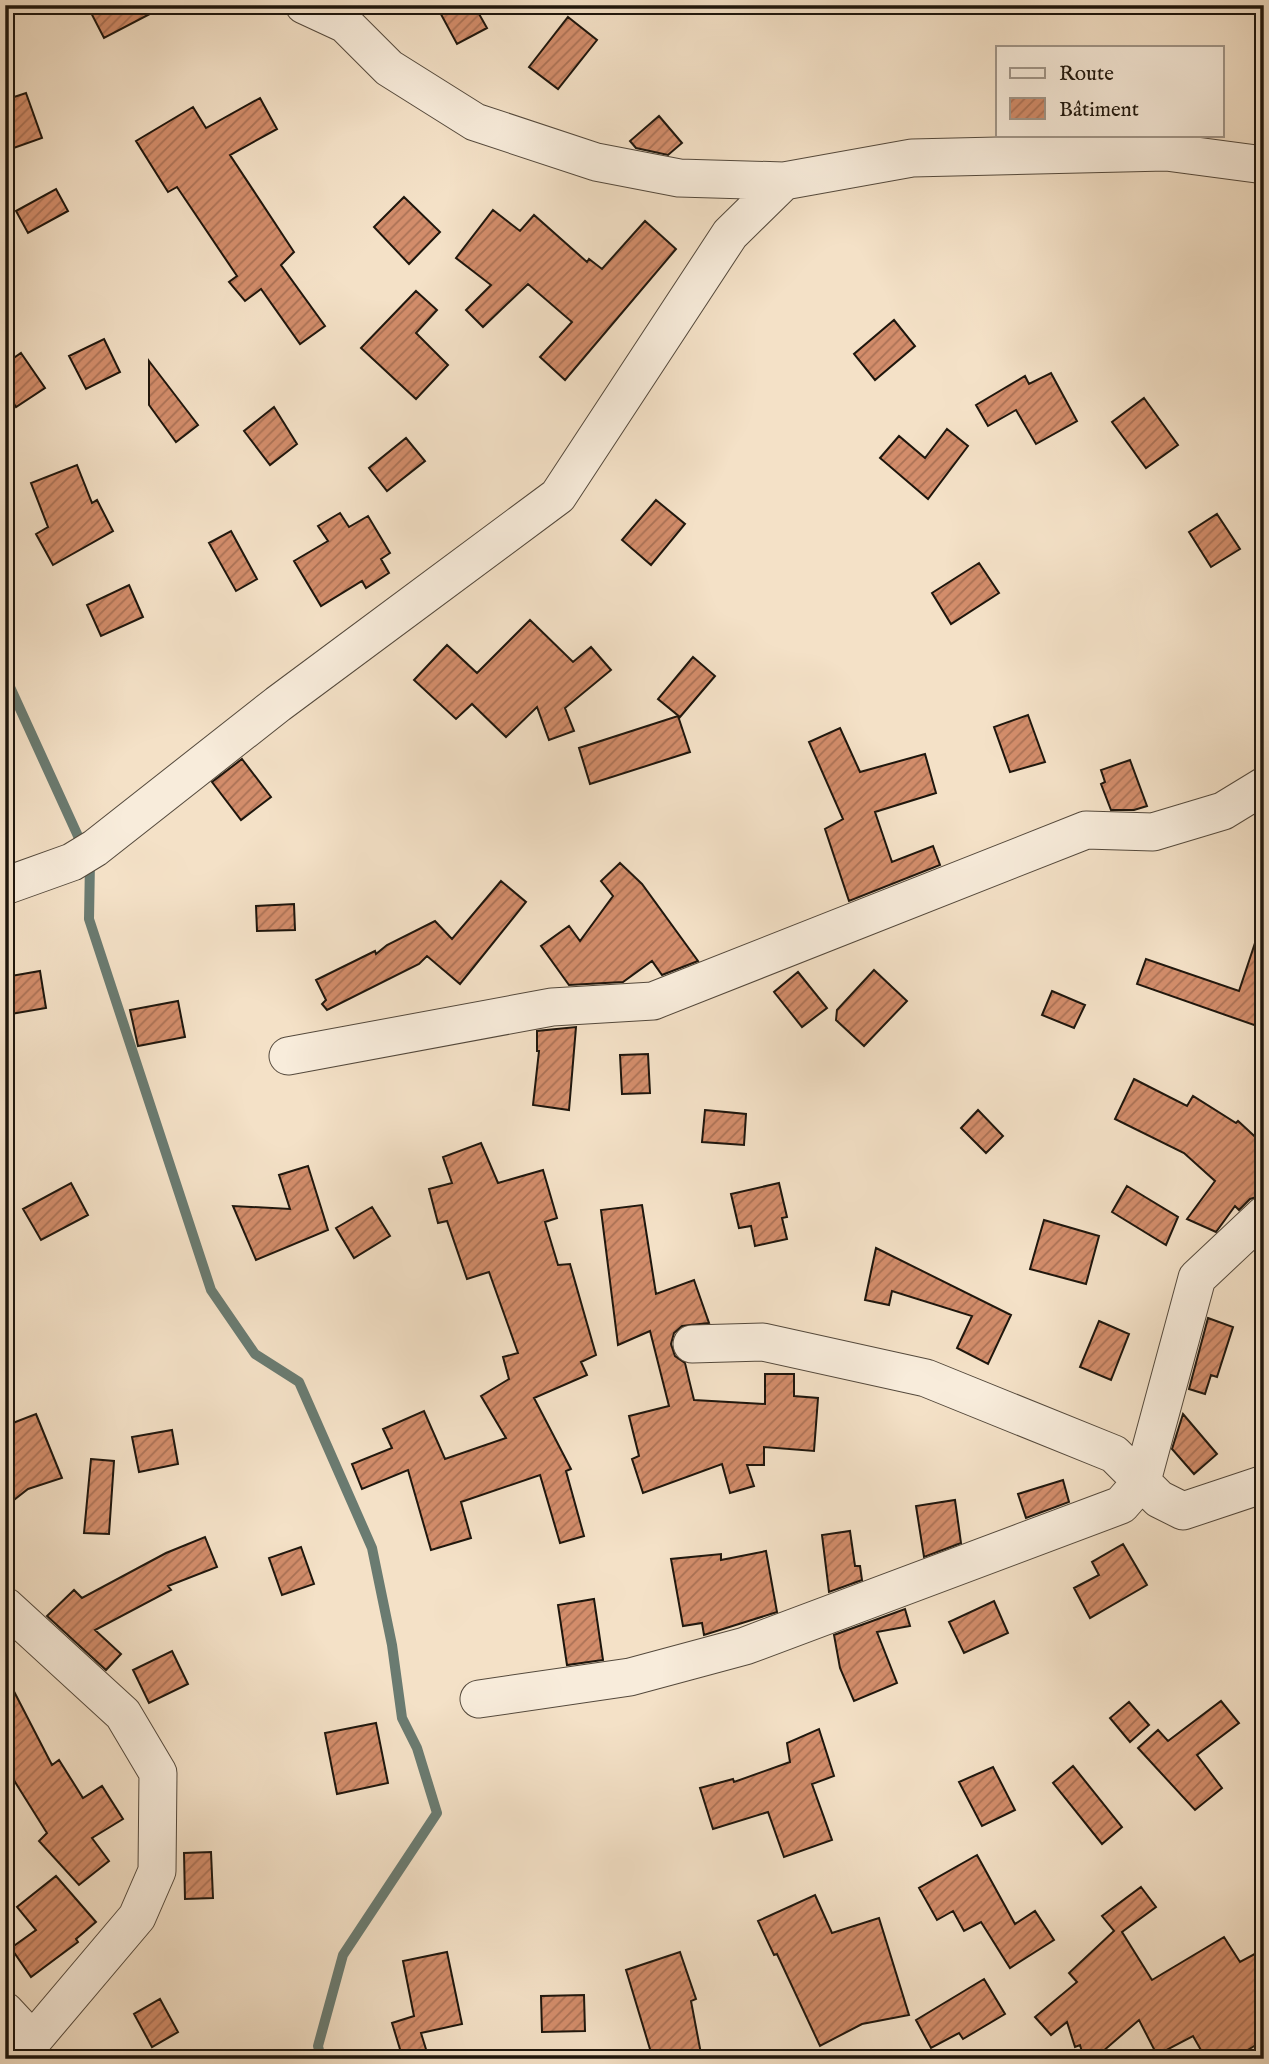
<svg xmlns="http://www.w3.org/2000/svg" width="1269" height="2064" font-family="'IM FELL English',serif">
<defs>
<pattern id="building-hatch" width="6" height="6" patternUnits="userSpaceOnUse" patternTransform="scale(1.75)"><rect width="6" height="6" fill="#d38d6b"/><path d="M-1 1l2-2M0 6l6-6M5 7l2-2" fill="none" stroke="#ab7256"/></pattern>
</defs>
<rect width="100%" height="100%" fill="#f4e1c7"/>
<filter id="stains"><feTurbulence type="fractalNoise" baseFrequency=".00286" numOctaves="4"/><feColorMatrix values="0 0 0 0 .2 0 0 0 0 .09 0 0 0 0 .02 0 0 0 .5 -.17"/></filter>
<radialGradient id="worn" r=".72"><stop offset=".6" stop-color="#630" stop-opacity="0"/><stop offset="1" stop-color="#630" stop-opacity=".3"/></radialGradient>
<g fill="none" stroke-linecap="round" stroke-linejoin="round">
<path stroke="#6a7b71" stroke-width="10" d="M 5,676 L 83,847
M 90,861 L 89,919 L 211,1290 L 255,1354 L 299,1382 L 372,1548 L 392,1645 L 402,1718 L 417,1748 L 437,1813 L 343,1955 L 318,2046 L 321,2059"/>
</g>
<path fill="url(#building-hatch)" stroke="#1e160d" stroke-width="2" d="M 87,5 L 167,5 L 104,38 Z
M 436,5 L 474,5 L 487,28 L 457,44 Z
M 568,17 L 597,40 L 558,89 L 529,67 Z
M 26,93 L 42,138 L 5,151 L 5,100 Z
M 260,98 L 277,129 L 230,155 L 294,252 L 281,265 L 325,326 L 300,344 L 261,289 L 245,301 L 229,282 L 237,276 L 177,187 L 168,192 L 136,141 L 193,107 L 206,128 Z
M 659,116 L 682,143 L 668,155 L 636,148 L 630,141 Z
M 56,189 L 68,211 L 28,233 L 16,211 Z
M 404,197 L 440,232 L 409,264 L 374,227 Z
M 493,210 L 520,231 L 534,215 L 587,262 L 589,259 L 602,269 L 645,221 L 676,249 L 565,380 L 540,357 L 572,322 L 528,284 L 483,327 L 466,310 L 491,285 L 456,258 Z
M 416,291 L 437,310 L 416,333 L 448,365 L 416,399 L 361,348 Z
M 894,320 L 915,346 L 875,380 L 854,354 Z
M 104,339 L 120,372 L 86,389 L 69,356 Z
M 21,353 L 45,388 L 16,407 L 5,390 L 5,364 Z
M 149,361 L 198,425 L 176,442 L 149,405 Z
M 1051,373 L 1077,421 L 1036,444 L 1016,410 L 988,426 L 976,405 L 1025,376 L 1029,384 Z
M 1144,398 L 1178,445 L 1146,468 L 1112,422 Z
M 274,407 L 297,444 L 270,465 L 244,431 Z
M 947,429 L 968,446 L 928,499 L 880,458 L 899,436 L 925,458 Z
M 406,438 L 425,461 L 387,491 L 369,468 Z
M 77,465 L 92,503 L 97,500 L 113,531 L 53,565 L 36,534 L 48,527 L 31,483 Z
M 656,500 L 685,524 L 651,565 L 622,540 Z
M 340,513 L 349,527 L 368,516 L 390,553 L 381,559 L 389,573 L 366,588 L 362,581 L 321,606 L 294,561 L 328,541 L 318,526 Z
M 1217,514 L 1240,549 L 1211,567 L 1189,532 Z
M 231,531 L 257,579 L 236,591 L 209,543 Z
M 979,563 L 999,593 L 951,624 L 932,593 Z
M 129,585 L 143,617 L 101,636 L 87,605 Z
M 530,620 L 573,662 L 591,647 L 611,670 L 565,708 L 574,731 L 549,740 L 537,707 L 506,737 L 472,704 L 456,719 L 414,680 L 447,645 L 477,673 Z
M 693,657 L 715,676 L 680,717 L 658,699 Z
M 1028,715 L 1045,762 L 1010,772 L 994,727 Z
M 678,716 L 690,752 L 590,784 L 579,748 Z
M 840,728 L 860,772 L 925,754 L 936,793 L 875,812 L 892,862 L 933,846 L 940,865 L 849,901 L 825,829 L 843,819 L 809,742 Z
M 242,759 L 271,797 L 241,820 L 212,782 Z
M 1130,760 L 1147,806 L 1134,810 L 1111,810 L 1101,784 L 1105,782 L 1101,770 Z
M 620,863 L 642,884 L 698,961 L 662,975 L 652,961 L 623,982 L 569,985 L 541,946 L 569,926 L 580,941 L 613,896 L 601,881 Z
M 501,881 L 526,902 L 460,984 L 427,956 L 419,964 L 327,1010 L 322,1004 L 326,1000 L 316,980 L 375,951 L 376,954 L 387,945 L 435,921 L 452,939 Z
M 294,904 L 295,930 L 257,931 L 256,906 Z
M 1259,931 L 1264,931 L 1264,1007 L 1257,1026 L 1137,984 L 1146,959 L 1239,991 Z
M 874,970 L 907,1001 L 864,1046 L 836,1020 L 837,1010 Z
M 40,971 L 46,1008 L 5,1015 L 5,977 Z
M 798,972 L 827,1008 L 802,1027 L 774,992 Z
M 1052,991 L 1085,1005 L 1074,1028 L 1042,1015 Z
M 178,1001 L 185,1037 L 138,1046 L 130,1010 Z
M 576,1027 L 569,1110 L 533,1105 L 539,1051 L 537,1051 L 537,1031 Z
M 648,1054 L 650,1093 L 622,1094 L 620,1055 Z
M 1134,1079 L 1187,1106 L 1193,1096 L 1236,1123 L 1238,1121 L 1264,1145 L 1264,1195 L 1250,1199 L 1239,1210 L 1235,1206 L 1216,1232 L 1187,1219 L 1215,1181 L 1184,1153 L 1115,1119 Z
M 705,1110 L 746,1114 L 744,1145 L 702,1142 Z
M 978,1110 L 1003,1136 L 986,1153 L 961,1128 Z
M 481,1143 L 498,1183 L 543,1170 L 557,1218 L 545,1222 L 558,1265 L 570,1264 L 596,1355 L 581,1362 L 587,1375 L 534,1398 L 571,1469 L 566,1471 L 584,1536 L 560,1543 L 540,1475 L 461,1502 L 471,1538 L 431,1550 L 408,1470 L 362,1489 L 352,1464 L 392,1448 L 383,1429 L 424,1411 L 445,1459 L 506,1438 L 481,1396 L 509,1379 L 503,1357 L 518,1353 L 489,1272 L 467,1279 L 447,1221 L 438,1223 L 429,1189 L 452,1183 L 443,1157 Z
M 308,1166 L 328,1230 L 256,1260 L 233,1206 L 290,1209 L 279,1175 Z
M 71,1183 L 88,1215 L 41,1240 L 23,1209 Z
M 779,1183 L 787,1217 L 782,1218 L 787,1239 L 755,1246 L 751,1226 L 739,1228 L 731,1194 Z
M 1127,1186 L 1178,1217 L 1166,1245 L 1112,1212 Z
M 642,1205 L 656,1294 L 694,1280 L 709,1323 L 682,1326 L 674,1333 L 671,1344 L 675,1356 L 685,1363 L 694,1400 L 765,1404 L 765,1374 L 794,1374 L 794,1396 L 818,1398 L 814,1451 L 764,1447 L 764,1465 L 747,1465 L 754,1486 L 730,1493 L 722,1464 L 643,1493 L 632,1459 L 639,1456 L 629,1416 L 669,1406 L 650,1331 L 618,1345 L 601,1210 Z
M 372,1207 L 390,1236 L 354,1258 L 336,1228 Z
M 1044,1220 L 1099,1236 L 1086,1284 L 1030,1269 Z
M 876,1248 L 1011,1315 L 988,1364 L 957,1348 L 972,1316 L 892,1291 L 889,1305 L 865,1300 Z
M 1208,1318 L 1233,1327 L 1217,1377 L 1211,1375 L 1205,1394 L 1189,1389 Z
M 1099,1321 L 1129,1334 L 1111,1380 L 1080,1367 Z
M 36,1414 L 62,1478 L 28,1489 L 5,1507 L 5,1426 Z
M 1183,1414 L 1217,1454 L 1194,1474 L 1172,1449 Z
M 172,1430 L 178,1464 L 139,1472 L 132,1437 Z
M 91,1459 L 114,1461 L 109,1534 L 84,1533 Z
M 1063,1480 L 1069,1502 L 1026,1518 L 1018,1494 Z
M 955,1500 L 961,1543 L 924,1557 L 916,1506 Z
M 850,1531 L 855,1566 L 860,1566 L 862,1580 L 829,1592 L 822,1535 Z
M 205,1537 L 217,1567 L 168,1586 L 171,1590 L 95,1630 L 121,1654 L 106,1670 L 47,1616 L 74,1590 L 82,1598 L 166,1553 Z
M 1123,1544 L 1147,1585 L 1090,1618 L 1074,1588 L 1099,1575 L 1092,1562 Z
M 301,1547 L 314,1584 L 282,1595 L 269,1558 Z
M 766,1551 L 777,1612 L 704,1635 L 702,1623 L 683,1626 L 671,1559 L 721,1554 L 721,1560 Z
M 594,1599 L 603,1660 L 567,1665 L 558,1605 Z
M 994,1601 L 1008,1633 L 964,1653 L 949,1622 Z
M 905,1609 L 910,1626 L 877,1632 L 897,1683 L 854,1701 L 840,1668 L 834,1635 Z
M 172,1651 L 188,1684 L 149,1703 L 133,1670 Z
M 5,1674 L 52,1765 L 59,1760 L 83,1798 L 102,1786 L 123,1819 L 92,1838 L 109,1861 L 79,1885 L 39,1841 L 47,1833 L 5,1766 Z
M 1221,1701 L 1239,1723 L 1197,1755 L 1222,1788 L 1195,1810 L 1138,1748 L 1158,1730 L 1168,1741 Z
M 1129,1702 L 1149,1725 L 1130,1742 L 1110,1718 Z
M 376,1723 L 388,1783 L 337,1794 L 325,1733 Z
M 819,1729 L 834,1776 L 812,1784 L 832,1840 L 784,1857 L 768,1812 L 713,1829 L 700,1788 L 733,1779 L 734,1782 L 790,1762 L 787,1743 Z
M 1073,1766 L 1122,1827 L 1102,1844 L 1053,1783 Z
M 993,1767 L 1015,1810 L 982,1826 L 959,1782 Z
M 211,1852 L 213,1898 L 185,1899 L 184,1853 Z
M 977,1855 L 1015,1924 L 1035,1911 L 1054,1940 L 1010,1968 L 981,1922 L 964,1931 L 953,1911 L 937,1920 L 919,1888 Z
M 56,1876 L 96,1922 L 76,1939 L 78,1942 L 31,1977 L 11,1948 L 36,1930 L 17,1907 Z
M 1141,1887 L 1156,1907 L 1122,1932 L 1152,1980 L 1224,1937 L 1240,1962 L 1264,1949 L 1264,2040 L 1233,2059 L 1206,2059 L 1193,2036 L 1157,2055 L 1139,2020 L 1094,2059 L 1084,2059 L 1080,2045 L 1075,2047 L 1067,2022 L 1051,2035 L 1035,2017 L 1077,1982 L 1069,1973 L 1114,1931 L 1102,1916 Z
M 815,1895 L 832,1933 L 879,1918 L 909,2015 L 862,2024 L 820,2046 L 777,1954 L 774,1955 L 758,1921 Z
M 447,1952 L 462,2024 L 421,2033 L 429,2059 L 403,2059 L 392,2023 L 414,2016 L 403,1961 Z
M 680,1952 L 696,1999 L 691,2001 L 702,2059 L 653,2059 L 626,1970 Z
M 984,1979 L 1005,2014 L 963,2039 L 959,2033 L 931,2048 L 916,2020 Z
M 584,1995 L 585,2031 L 542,2032 L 541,1996 Z
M 160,1999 L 178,2032 L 152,2047 L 134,2014 Z"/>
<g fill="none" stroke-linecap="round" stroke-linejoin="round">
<g stroke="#54493c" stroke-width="39">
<path id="minor" d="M 304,5 L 345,24 L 389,68 L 475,122 L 596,162 L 679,178 L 784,181 L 912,158 L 1166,152 L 1264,165
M 5,886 L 72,862 L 95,848 L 278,704 L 558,496 L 730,234 L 784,181
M 288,1056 L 552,1007 L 653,1001 L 1086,830 L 1153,832 L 1223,811 L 1264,786
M 692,1344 L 763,1342 L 926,1378 L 1114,1454 L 1159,1499 L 1183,1511 L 1264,1484
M 5,1606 L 123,1714 L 158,1773 L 157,1871 L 137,1917 L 17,2059
M 479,1699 L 630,1677 L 745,1646 L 1121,1505 L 1142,1481 L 1197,1278 L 1264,1215
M 5,2011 L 33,2041"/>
</g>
<use href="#minor" stroke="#f8ecdb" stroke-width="37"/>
</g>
<rect width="1269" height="2064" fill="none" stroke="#f4e1c7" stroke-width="28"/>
<rect x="7" y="7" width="1255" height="2050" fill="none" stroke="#1e160d" stroke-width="3.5"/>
<rect x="14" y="14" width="1241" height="2036" fill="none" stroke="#1e160d" stroke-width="2"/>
<rect x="996" y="46" width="228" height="91" fill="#f8ecdb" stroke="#a19689" stroke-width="2"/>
<rect x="1010" y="68" width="35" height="10" fill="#f8ecdb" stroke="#a19689" stroke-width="2"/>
<text x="1059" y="80" font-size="21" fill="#1e160d">Route</text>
<rect x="1010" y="98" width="35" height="21" fill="url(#building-hatch)" stroke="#a19689" stroke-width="2"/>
<text x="1059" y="116" font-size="21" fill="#1e160d">Bâtiment</text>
<rect width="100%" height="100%" filter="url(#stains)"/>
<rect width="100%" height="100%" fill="url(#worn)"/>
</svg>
